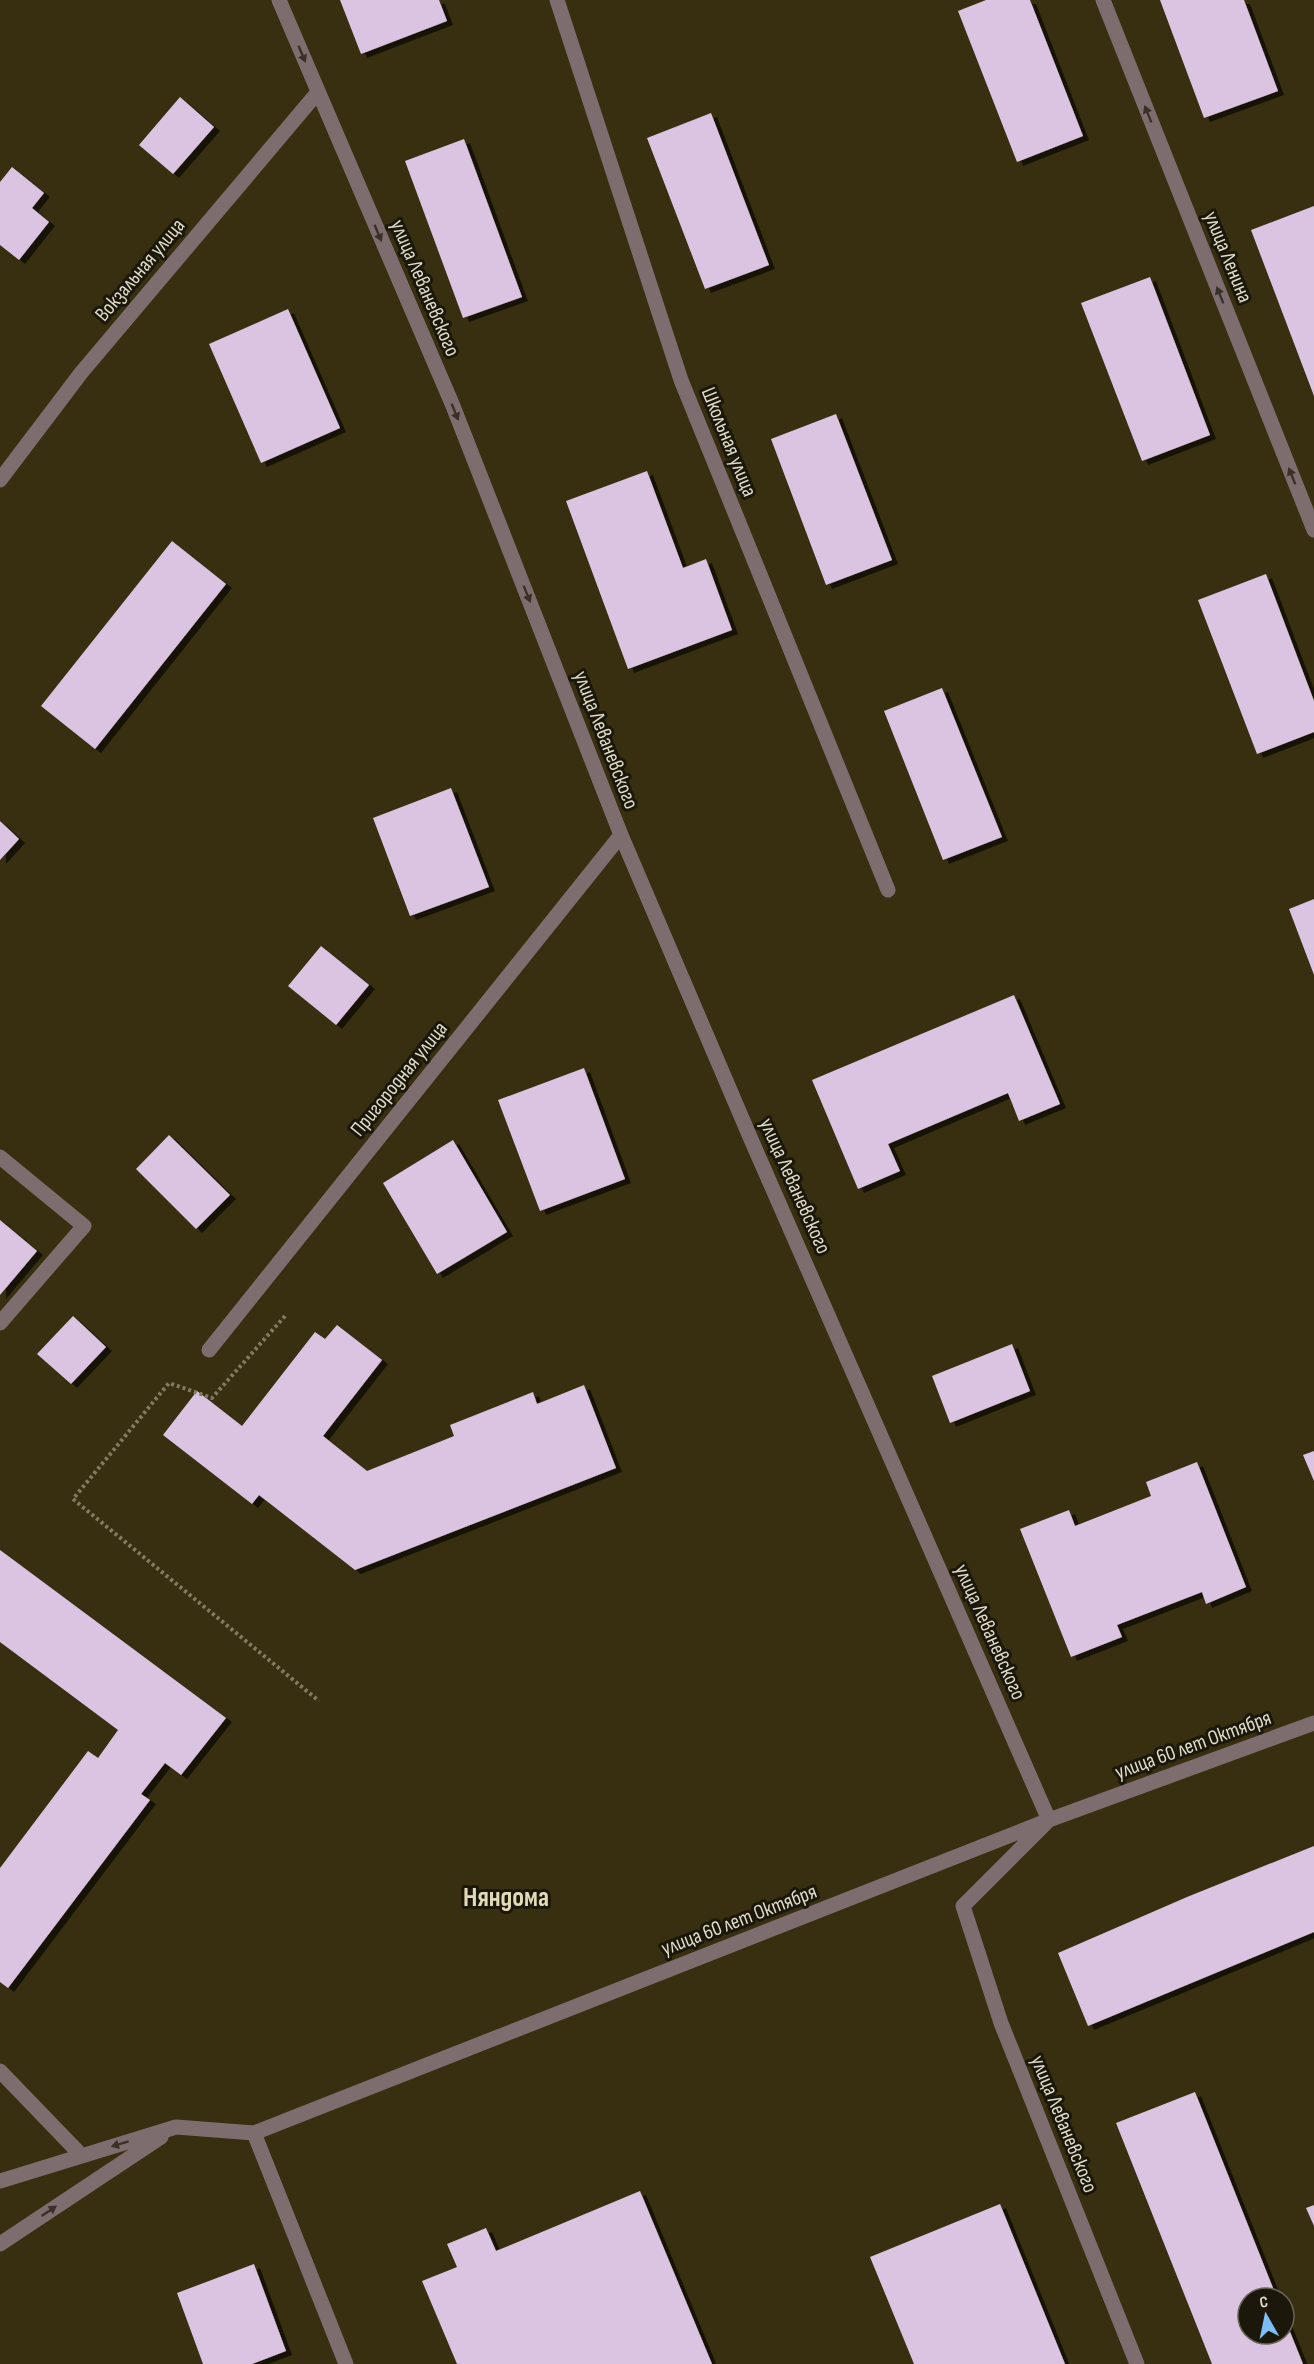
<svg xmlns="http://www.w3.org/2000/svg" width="1314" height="2364" font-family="'Sofia Sans Condensed',sans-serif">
<defs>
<filter id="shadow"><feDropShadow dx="6" dy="4" stdDeviation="0" flood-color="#0009"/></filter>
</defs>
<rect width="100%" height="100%" fill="#372f10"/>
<path fill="#dbc4e2" filter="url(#shadow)" d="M 340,0 L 439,0 L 447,21 L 361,54 Z
M 986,0 L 1030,0 L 1083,136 L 1017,162 L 958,11 Z
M 1160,0 L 1244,0 L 1278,91 L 1204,118 Z
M 180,97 L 214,127 L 173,174 L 139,145 Z
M 711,113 L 769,265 L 705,289 L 647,138 Z
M 464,139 L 522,297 L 463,318 L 405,161 Z
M 12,167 L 44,193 L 32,208 L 49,222 L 19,260 L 0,245 L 0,182 Z
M 1314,206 L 1314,396 L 1251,230 Z
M 1150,277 L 1210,435 L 1142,461 L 1081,303 Z
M 288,309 L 340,428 L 261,463 L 209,344 Z
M 836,414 L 892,560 L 826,585 L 771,439 Z
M 647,471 L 683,568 L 706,559 L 732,630 L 628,669 L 566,501 Z
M 172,541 L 226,584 L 95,749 L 41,706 Z
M 1266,574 L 1314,701 L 1314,732 L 1257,754 L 1198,600 Z
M 942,688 L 1002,837 L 943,860 L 884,711 Z
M 451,788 L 489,887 L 410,916 L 373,818 Z
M 0,821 L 19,839 L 0,860 Z
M 1314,899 L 1314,975 L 1289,909 Z
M 321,946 L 369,985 L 336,1025 L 288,986 Z
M 1014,995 L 1060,1104 L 1019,1121 L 1008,1093 L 888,1144 L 900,1171 L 858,1189 L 812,1080 Z
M 584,1068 L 625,1179 L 540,1211 L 498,1100 Z
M 169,1135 L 230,1195 L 196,1229 L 136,1169 Z
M 453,1140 L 507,1232 L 437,1274 L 383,1183 Z
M 0,1220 L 37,1251 L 0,1295 Z
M 73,1316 L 106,1347 L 71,1384 L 37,1354 Z
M 337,1325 L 382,1360 L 323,1436 L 367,1471 L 454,1436 L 450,1425 L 533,1392 L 537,1404 L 584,1385 L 616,1468 L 355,1570 L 259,1495 L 252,1504 L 163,1435 L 197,1391 L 242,1426 L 315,1332 L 325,1339 Z
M 1012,1344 L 1030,1391 L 950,1423 L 932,1376 Z
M 1314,1451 L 1314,1481 L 1303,1455 Z
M 1197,1462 L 1246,1587 L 1206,1604 L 1202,1592 L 1117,1625 L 1122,1637 L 1071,1657 L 1020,1529 L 1069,1510 L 1075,1526 L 1151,1496 L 1146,1482 Z
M 0,1550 L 226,1718 L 181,1775 L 165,1763 L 141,1794 L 150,1800 L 8,1988 L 0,1982 L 0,1868 L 88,1751 L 98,1758 L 118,1730 L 0,1642 Z
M 1314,1846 L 1314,1932 L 1088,2026 L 1058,1953 L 1187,1897 Z
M 1195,2092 L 1277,2298 L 1248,2298 L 1248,2334 L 1284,2334 L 1284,2317 L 1303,2364 L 1212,2364 L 1116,2123 Z
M 640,2191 L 712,2364 L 457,2364 L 422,2281 L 457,2267 L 447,2244 L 486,2228 L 496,2251 Z
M 1000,2204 L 1065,2364 L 914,2364 L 870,2257 Z
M 1314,2205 L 1314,2226 L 1306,2208 Z
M 254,2264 L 286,2351 L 252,2364 L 203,2364 L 177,2293 Z"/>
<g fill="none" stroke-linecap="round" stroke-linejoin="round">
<path stroke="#817b61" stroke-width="4" stroke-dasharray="3 3" stroke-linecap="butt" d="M 285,1316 L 212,1398 L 169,1383 L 73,1499 L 319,1701"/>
<path stroke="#7e6d6f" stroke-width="15" d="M 279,0 L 453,406 L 621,835 L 750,1137 L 1049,1820 L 963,1906 L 1001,2023 L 1137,2364
M 557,0 L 681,380 L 888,890
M 1103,0 L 1314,530
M 0,480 L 81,373 L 318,92
M 0,1157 L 84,1226 L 0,1323
M 209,1350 L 621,835
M 0,2071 L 82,2156
M 254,2133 L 346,2364
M 0,2181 L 176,2127 L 254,2133 L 1049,1820 L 1314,1723
M 0,2244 L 161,2137"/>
</g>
<defs><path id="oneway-solid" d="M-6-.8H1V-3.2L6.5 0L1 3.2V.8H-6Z" transform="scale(1.5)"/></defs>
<g fill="#393128">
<use href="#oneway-solid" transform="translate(302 54) rotate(67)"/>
<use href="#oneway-solid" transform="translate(1148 114) rotate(-112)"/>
<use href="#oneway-solid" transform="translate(378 233) rotate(67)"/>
<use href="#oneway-solid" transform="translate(1220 295) rotate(-112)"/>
<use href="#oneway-solid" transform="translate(455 412) rotate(68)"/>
<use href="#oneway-solid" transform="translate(1292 476) rotate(-112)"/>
<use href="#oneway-solid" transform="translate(527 594) rotate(68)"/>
<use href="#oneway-solid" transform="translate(120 2144) rotate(163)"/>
<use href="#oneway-solid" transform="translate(49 2211) rotate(-34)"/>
</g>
<g text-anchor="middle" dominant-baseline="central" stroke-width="6" stroke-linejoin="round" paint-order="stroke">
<g font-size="21" fill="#dfdbc9" stroke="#1b170a">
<text transform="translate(1228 257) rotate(68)">улица Ленина</text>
<text transform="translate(140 270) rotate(-50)">Вокзальная улица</text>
<text transform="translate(425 288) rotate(67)">улица Леваневского</text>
<text transform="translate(729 442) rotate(68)">Школьная улица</text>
<text transform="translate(606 740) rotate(69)">улица Леваневского</text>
<text transform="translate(399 1079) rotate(-51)">Пригородная улица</text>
<text transform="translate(795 1186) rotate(66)">улица Леваневского</text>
<text transform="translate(990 1632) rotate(66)">улица Леваневского</text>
<text transform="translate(1193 1745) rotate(-20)">улица 60 лет Октября</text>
<text transform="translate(739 1920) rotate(-21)">улица 60 лет Октября</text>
<text transform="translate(1064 2124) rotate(68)">улица Леваневского</text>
</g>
<g font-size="27" font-weight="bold" fill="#e2dab6" stroke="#1b170a">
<text x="506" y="1898">Няндома</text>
</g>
</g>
<g transform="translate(1266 2316) rotate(351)"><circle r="28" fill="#1b170a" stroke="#696556" stroke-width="1.5"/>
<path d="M0-4.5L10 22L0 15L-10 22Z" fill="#7bbef8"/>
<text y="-9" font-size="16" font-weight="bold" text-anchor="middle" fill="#dfdbc9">С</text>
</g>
</svg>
